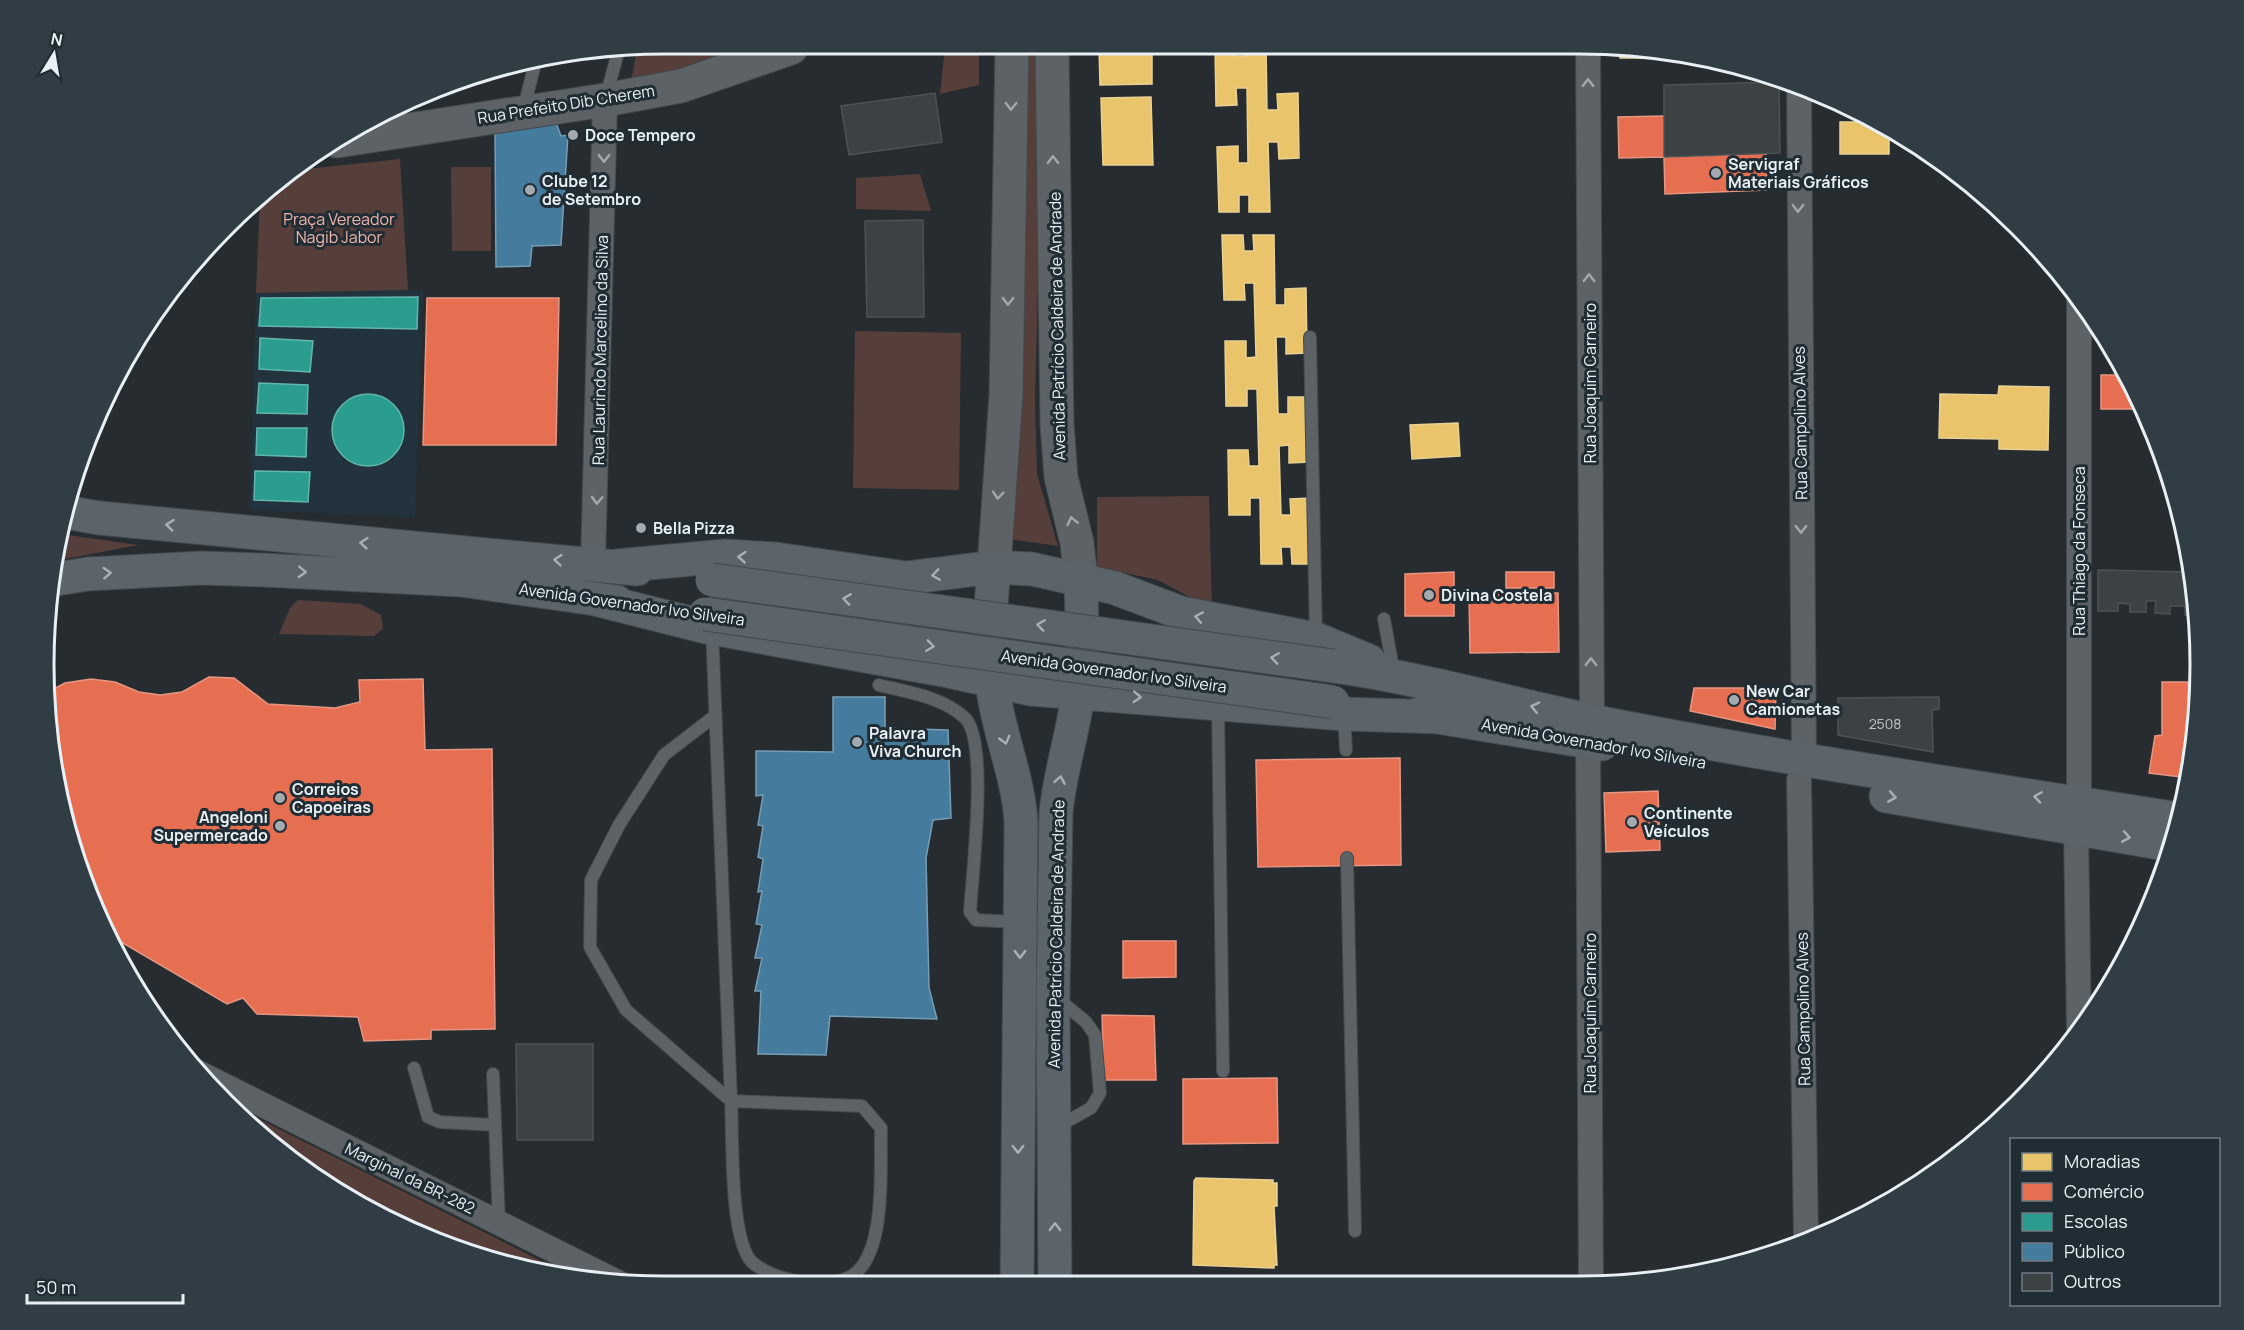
<svg xmlns="http://www.w3.org/2000/svg" width="2244" height="1330" font-family="Manrope,sans-serif">
<rect width="100%" height="100%" fill="#262c30"/>
<path fill="#22333d" d="M 460,79 L 455,95 L 404,112 L 407,100 Z
M 423,290 L 415,517 L 250,510 L 256,293 Z"/>
<path fill="#563f3b" d="M 945,47 L 979,47 L 979,85 L 940,94 Z
M 1023,47 L 1037,47 L 1041,177 L 1035,399 L 1037,474 L 1058,546 L 1008,539 Z
M 732,48 L 732,53 L 631,82 L 637,49 Z
M 400,159 L 408,290 L 256,293 L 260,199 L 288,171 Z
M 451,167 L 491,167 L 491,251 L 452,251 Z
M 920,174 L 931,211 L 856,209 L 856,178 Z
M 855,331 L 961,333 L 959,490 L 853,488 Z
M 1209,496 L 1212,609 L 1158,580 L 1097,567 L 1097,497 Z
M 61,534 L 138,545 L 54,561 Z
M 298,600 L 361,604 L 381,615 L 383,629 L 374,636 L 279,634 L 290,608 Z
M 223,1101 L 565,1273 L 465,1253 L 319,1182 Z"/>
<path fill="#e9c46a" stroke="#e9d194" stroke-width="1.5" d="M 1620,45 L 1652,51 L 1652,58 L 1620,58 Z
M 1215,46 L 1236,46 L 1236,56 L 1246,56 L 1245,46 L 1266,46 L 1267,110 L 1278,110 L 1277,94 L 1298,93 L 1299,158 L 1279,159 L 1278,142 L 1268,142 L 1270,212 L 1249,212 L 1249,195 L 1239,195 L 1239,212 L 1219,212 L 1217,147 L 1238,146 L 1238,163 L 1248,163 L 1247,88 L 1236,88 L 1237,105 L 1216,106 Z
M 1099,47 L 1152,47 L 1152,84 L 1100,85 Z
M 1151,97 L 1153,165 L 1103,165 L 1101,98 Z
M 1840,122 L 1871,122 L 1889,131 L 1889,154 L 1840,154 Z
M 1222,235 L 1243,235 L 1244,251 L 1254,251 L 1253,235 L 1274,235 L 1275,305 L 1285,305 L 1285,289 L 1306,288 L 1307,353 L 1286,354 L 1286,337 L 1276,337 L 1278,414 L 1288,414 L 1288,397 L 1309,397 L 1310,462 L 1289,463 L 1289,445 L 1279,446 L 1281,515 L 1291,515 L 1290,499 L 1311,498 L 1313,564 L 1292,564 L 1291,547 L 1281,547 L 1282,564 L 1261,564 L 1260,498 L 1250,498 L 1250,515 L 1229,515 L 1228,450 L 1248,450 L 1249,466 L 1259,466 L 1257,389 L 1247,389 L 1247,406 L 1226,406 L 1225,341 L 1246,341 L 1246,358 L 1256,357 L 1254,283 L 1244,283 L 1245,300 L 1224,300 Z
M 1999,386 L 2049,387 L 2048,450 L 1999,449 L 1999,439 L 1939,438 L 1940,394 L 1998,395 Z
M 1458,423 L 1460,456 L 1412,459 L 1410,425 Z
M 1196,1178 L 1273,1180 L 1273,1183 L 1277,1183 L 1277,1206 L 1274,1206 L 1277,1265 L 1274,1265 L 1274,1268 L 1193,1265 L 1194,1181 Z"/>
<path fill="#e76f51" stroke="#e79682" stroke-width="1.5" d="M 1664,116 L 1664,157 L 1619,158 L 1618,117 Z
M 1766,153 L 1767,190 L 1665,194 L 1664,157 Z
M 427,298 L 559,298 L 556,445 L 423,445 Z
M 2101,375 L 2125,375 L 2144,409 L 2101,409 Z
M 1454,572 L 1454,616 L 1405,616 L 1405,574 Z
M 1506,572 L 1554,572 L 1554,588 L 1506,588 Z
M 1558,593 L 1559,652 L 1470,653 L 1469,594 Z
M 209,677 L 234,678 L 268,704 L 335,708 L 360,702 L 359,680 L 423,679 L 425,750 L 492,749 L 495,1029 L 431,1030 L 431,1039 L 364,1041 L 358,1017 L 257,1014 L 243,998 L 227,1004 L 104,932 L 77,865 L 55,786 L 46,693 L 65,683 L 91,679 L 115,682 L 139,692 L 160,695 L 182,692 Z
M 2162,682 L 2188,682 L 2189,778 L 2149,773 L 2155,736 L 2162,735 Z
M 1694,688 L 1776,688 L 1775,729 L 1690,711 Z
M 1400,758 L 1401,865 L 1258,867 L 1256,760 Z
M 1658,791 L 1660,850 L 1606,852 L 1604,793 Z
M 1123,941 L 1176,941 L 1176,977 L 1123,978 Z
M 1102,1015 L 1154,1016 L 1156,1080 L 1104,1080 Z
M 1277,1078 L 1278,1143 L 1183,1144 L 1183,1079 Z"/>
<path fill="#2a9d8f" stroke="#63b6ae" stroke-width="1.5" d="M 418,297 L 417,329 L 259,326 L 261,298 Z
M 260,338 L 313,341 L 310,372 L 259,369 Z
M 259,383 L 308,385 L 307,414 L 257,413 Z
M332 430a36 36 0 1 1 72 0a36 36 0 1 1-72 0Z
M 257,428 L 307,428 L 306,457 L 256,455 Z
M 255,471 L 310,472 L 308,502 L 254,500 Z"/>
<path fill="#457b9d" stroke="#769eb7" stroke-width="1.5" d="M 555,120 L 561,136 L 568,135 L 561,245 L 532,246 L 530,266 L 496,267 L 495,135 L 502,129 Z
M 833,697 L 885,697 L 885,728 L 948,730 L 951,818 L 933,820 L 926,858 L 929,988 L 937,1019 L 830,1016 L 826,1055 L 758,1054 L 761,991 L 755,991 L 762,958 L 755,958 L 762,925 L 756,924 L 762,891 L 758,892 L 763,859 L 758,857 L 763,826 L 758,825 L 763,795 L 756,796 L 756,751 L 833,752 Z"/>
<path fill="#3c4144" stroke="#4c5255" stroke-width="1.5" d="M 1779,82 L 1780,153 L 1664,157 L 1664,85 Z
M 935,93 L 942,142 L 849,155 L 841,106 Z
M 923,220 L 924,317 L 867,317 L 865,221 Z
M 2098,570 L 2191,572 L 2196,615 L 2185,615 L 2185,606 L 2170,606 L 2170,614 L 2155,613 L 2156,601 L 2146,601 L 2146,612 L 2130,612 L 2130,604 L 2118,603 L 2118,611 L 2098,611 Z
M 1939,697 L 1939,709 L 1932,710 L 1933,752 L 1838,735 L 1838,698 Z
M 516,1044 L 593,1044 L 593,1140 L 517,1140 Z"/>
<g fill="none" stroke-linecap="round" stroke-linejoin="round">
<g stroke="#43494c" stroke-width="14">
<path id="service" d="M 606,96 L 619,49
M 523,111 L 536,60
M 1310,337 L 1316,638
M 1384,619 L 1394,674
M 712,629 L 731,1101 L 626,1010 L 590,947 L 591,880 L 619,825 L 664,755 L 716,715
M 879,685 C 907,692 943,697 965,718 C 989,741 972,876 970,912 L 976,920 L 1019,922
M 1218,706 L 1223,1071
M 1344,715 L 1346,750
M 1347,858 L 1355,1231
M 414,1068 L 428,1117 L 440,1122 L 495,1125
M 493,1074 L 499,1223
M 1057,1127 L 1091,1108 L 1100,1093 L 1095,1035 L 1086,1022 L 1059,1000
M 813,1285 C 792,1280 770,1277 753,1263 C 729,1242 733,1134 731,1101 L 862,1106 L 881,1128 C 880,1165 887,1252 853,1275 C 846,1280 835,1282 827,1285"/>
</g>
<g stroke="#43494c" stroke-width="26">
<path id="minor" d="M 1588,45 L 1592,720
M 1799,86 L 1804,760
M 2079,299 L 2079,803
M 593,563 L 605,100
M 1588,741 L 1591,1285
M 1799,780 L 1806,1238
M 2076,829 L 2079,1029
M 197,1072 L 623,1285"/>
</g>
<g stroke="#43494c" stroke-width="35">
<path id="secondary" d="M 1052,47 L 1057,425 L 1061,477 L 1077,543 L 1081,579
M 337,141 L 605,100 L 681,86 L 791,48
M 994,567 L 1006,395 L 1012,47"/>
</g>
<g stroke="#43494c" stroke-width="35">
<path id="primary" d="M 65,512 L 99,518 L 637,569
M 616,566 L 725,556 L 776,559 L 906,578 L 994,567 L 1032,569 L 1115,588 L 1181,613 L 1316,639 L 1369,661
M 994,567 C 991,606 987,644 992,682 C 997,730 1018,774 1021,822 L 1017,1285
M 50,580 L 88,574 L 202,568 L 263,570 L 461,580 L 617,602
M 595,599 L 706,627 L 943,670 L 1030,689 L 1344,714 L 1442,717
M 1333,666 C 1433,680 1528,709 1627,728 C 1810,763 1994,790 2179,819
M 1419,714 L 1602,744
M 1886,796 L 2171,845
M 1055,1285 L 1053,996 L 1056,812 C 1060,772 1073,734 1078,694 C 1083,656 1082,618 1081,579"/>
</g>
<use href="#service" stroke="#5c6265" stroke-width="12"/>
<use href="#minor" stroke="#5c6265" stroke-width="24"/>
<use href="#secondary" stroke="#5c6265" stroke-width="33"/>
<use href="#primary" stroke="#5a646a" stroke-width="33"/>
<g stroke="#43494c" stroke-width="35" stroke-linecap="butt">
<path id="primary-bridge" d="M 712,580 L 1333,666
M 705,614 L 1333,702"/>
</g>
<use href="#primary-bridge" stroke="#5a646a" stroke-width="33"/>
</g>
<defs><path id="oneway-chevron" d="M-2-3.5L2.5 0L-2 3.5" fill="none" stroke-width="1.6" stroke-linecap="round" stroke-linejoin="round" transform="scale(1.5)"/></defs>
<g stroke="#a2a9ad">
<use href="#oneway-chevron" transform="translate(1588 83) rotate(-90)"/>
<use href="#oneway-chevron" transform="translate(1011 106) rotate(91)"/>
<use href="#oneway-chevron" transform="translate(604 158) rotate(91)"/>
<use href="#oneway-chevron" transform="translate(1053 160) rotate(-91)"/>
<use href="#oneway-chevron" transform="translate(1798 208) rotate(90)"/>
<use href="#oneway-chevron" transform="translate(1589 278) rotate(-90)"/>
<use href="#oneway-chevron" transform="translate(1008 301) rotate(91)"/>
<use href="#oneway-chevron" transform="translate(998 495) rotate(95)"/>
<use href="#oneway-chevron" transform="translate(597 500) rotate(92)"/>
<use href="#oneway-chevron" transform="translate(1072 521) rotate(-103)"/>
<use href="#oneway-chevron" transform="translate(1801 529) rotate(89)"/>
<use href="#oneway-chevron" transform="translate(1591 662) rotate(-90)"/>
</g>
<g stroke="#a8b1b6">
<use href="#oneway-chevron" transform="translate(170 525) rotate(-174)"/>
<use href="#oneway-chevron" transform="translate(364 543) rotate(-175)"/>
<use href="#oneway-chevron" transform="translate(742 557) rotate(-176)"/>
<use href="#oneway-chevron" transform="translate(558 560) rotate(-175)"/>
<use href="#oneway-chevron" transform="translate(302 572) rotate(3)"/>
<use href="#oneway-chevron" transform="translate(107 573) rotate(-3)"/>
<use href="#oneway-chevron" transform="translate(936 575) rotate(172)"/>
<use href="#oneway-chevron" transform="translate(847 599) rotate(-172)"/>
<use href="#oneway-chevron" transform="translate(1199 617) rotate(-169)"/>
<use href="#oneway-chevron" transform="translate(1041 625) rotate(-172)"/>
<use href="#oneway-chevron" transform="translate(930 646) rotate(8)"/>
<use href="#oneway-chevron" transform="translate(1275 658) rotate(-172)"/>
<use href="#oneway-chevron" transform="translate(1137 697) rotate(3)"/>
<use href="#oneway-chevron" transform="translate(1535 707) rotate(-167)"/>
<use href="#oneway-chevron" transform="translate(1005 740) rotate(75)"/>
<use href="#oneway-chevron" transform="translate(1060 780) rotate(-80)"/>
<use href="#oneway-chevron" transform="translate(1892 797) rotate(10)"/>
<use href="#oneway-chevron" transform="translate(2038 797) rotate(-171)"/>
<use href="#oneway-chevron" transform="translate(2126 837) rotate(10)"/>
<use href="#oneway-chevron" transform="translate(1020 954) rotate(90)"/>
<use href="#oneway-chevron" transform="translate(1018 1149) rotate(90)"/>
<use href="#oneway-chevron" transform="translate(1055 1227) rotate(-90)"/>
</g>
<g fill="#a4abb0" stroke="#212d35" stroke-width="2">
<circle cx="573" cy="135" r="6"/>
<circle cx="1716" cy="173" r="6"/>
<circle cx="530" cy="190" r="6"/>
<circle cx="641" cy="528" r="6"/>
<circle cx="1429" cy="595" r="6"/>
<circle cx="1734" cy="700" r="6"/>
<circle cx="857" cy="742" r="6"/>
<circle cx="280" cy="798" r="6"/>
<circle cx="1632" cy="822" r="6"/>
<circle cx="280" cy="826" r="6"/>
</g>
<g text-anchor="middle" dominant-baseline="central" stroke-width="6" stroke-linejoin="round" paint-order="stroke">
<g font-size="14" fill="#bdc4c9">
<text x="1885" y="723">2508</text>
</g>
<g font-size="16" fill="#e8f0f5" stroke="#212d35">
<text transform="translate(566 104) rotate(-9)">Rua Prefeito Dib Cherem</text>
<text transform="translate(1057 326) rotate(-91)">Avenida Patrício Caldeira de Andrade</text>
<text transform="translate(600 350) rotate(-89)">Rua Laurindo Marcelino da Silva</text>
<text transform="translate(1590 383) rotate(-90)">Rua Joaquim Carneiro</text>
<text transform="translate(1800 423) rotate(-91)">Rua Campolino Alves</text>
<text transform="translate(2079 551) rotate(-90)">Rua Thiago da Fonseca</text>
<text transform="translate(632 604) rotate(8)">Avenida Governador Ivo Silveira</text>
<text transform="translate(1114 671) rotate(8)">Avenida Governador Ivo Silveira</text>
<text transform="translate(1594 743) rotate(10)">Avenida Governador Ivo Silveira</text>
<text transform="translate(1056 934) rotate(-89)">Avenida Patrício Caldeira de Andrade</text>
<text transform="translate(1803 1009) rotate(-91)">Rua Campolino Alves</text>
<text transform="translate(1590 1013) rotate(-90)">Rua Joaquim Carneiro</text>
<text transform="translate(410 1178) rotate(26)">Marginal da BR-282</text>
</g>
<g font-size="16" font-weight="bold" fill="#e8f0f5" stroke="#212d35" text-anchor="start">
<text x="585" y="135">Doce Tempero</text>
<text x="1728" y="164">Servigraf<tspan x="1728" dy="18">Materiais Gráficos</tspan></text>
<text x="542" y="181">Clube 12<tspan x="542" dy="18">de Setembro</tspan></text>
<text x="653" y="528">Bella Pizza</text>
<text x="1441" y="595">Divina Costela</text>
<text x="1746" y="691">New Car<tspan x="1746" dy="18">Camionetas</tspan></text>
<text x="869" y="733">Palavra<tspan x="869" dy="18">Viva Church</tspan></text>
<text x="292" y="789">Correios<tspan x="292" dy="18">Capoeiras</tspan></text>
<text x="1644" y="813">Continente<tspan x="1644" dy="18">Veículos</tspan></text>
<text x="268" y="817" text-anchor="end">Angeloni<tspan x="268" dy="18">Supermercado</tspan></text>
</g>
<g font-size="16" fill="#f0b4a9" stroke="#212d35">
<text x="339" y="219">Praça Vereador<tspan x="339" dy="18">Nagib Jabor</tspan></text>
</g>
</g>
<path d="M0 0H2244V1330H0ZM665 54H1579A611 611 0 0 1 2190 665V665A611 611 0 0 1 1579 1276H665A611 611 0 0 1 54 665V665A611 611 0 0 1 665 54Z" fill="#313d44" fill-rule="evenodd"/>
<path fill="none" stroke="#e8f0f5" stroke-width="3" d="M665 54H1579A611 611 0 0 1 2190 665V665A611 611 0 0 1 1579 1276H665A611 611 0 0 1 54 665V665A611 611 0 0 1 665 54Z"/>
<rect x="2010" y="1138" width="210" height="168" fill="#212d35" stroke="#717b82" stroke-width="1.5"/>
<rect x="2022" y="1153" width="30" height="18" fill="#e9c46a" stroke="#717b82" stroke-width="1.5"/>
<text x="2064" y="1168" font-size="18" fill="#e8f0f5">Moradias</text>
<rect x="2022" y="1183" width="30" height="18" fill="#e76f51" stroke="#717b82" stroke-width="1.5"/>
<text x="2064" y="1198" font-size="18" fill="#e8f0f5">Comércio</text>
<rect x="2022" y="1213" width="30" height="18" fill="#2a9d8f" stroke="#717b82" stroke-width="1.5"/>
<text x="2064" y="1228" font-size="18" fill="#e8f0f5">Escolas</text>
<rect x="2022" y="1243" width="30" height="18" fill="#457b9d" stroke="#717b82" stroke-width="1.5"/>
<text x="2064" y="1258" font-size="18" fill="#e8f0f5">Público</text>
<rect x="2022" y="1273" width="30" height="18" fill="#3c4144" stroke="#717b82" stroke-width="1.5"/>
<text x="2064" y="1288" font-size="18" fill="#e8f0f5">Outros</text>
<g transform="translate(54 54) rotate(11)" stroke="#212d35" stroke-width="4.5" paint-order="stroke">
<path d="M0-4.5L10 22L0 15L-10 22Z" fill="#e8f0f5"/>
<text y="-9" font-size="16" font-weight="bold" text-anchor="middle" fill="#e8f0f5">N</text>
</g>
<path d="M27 1294v9h156v-9" fill="none" stroke="#e8f0f5" stroke-width="3"/>
<text x="36" y="1294" font-size="18" fill="#e8f0f5" stroke="#212d35" stroke-width="4.5" paint-order="stroke">50 m</text>
</svg>
